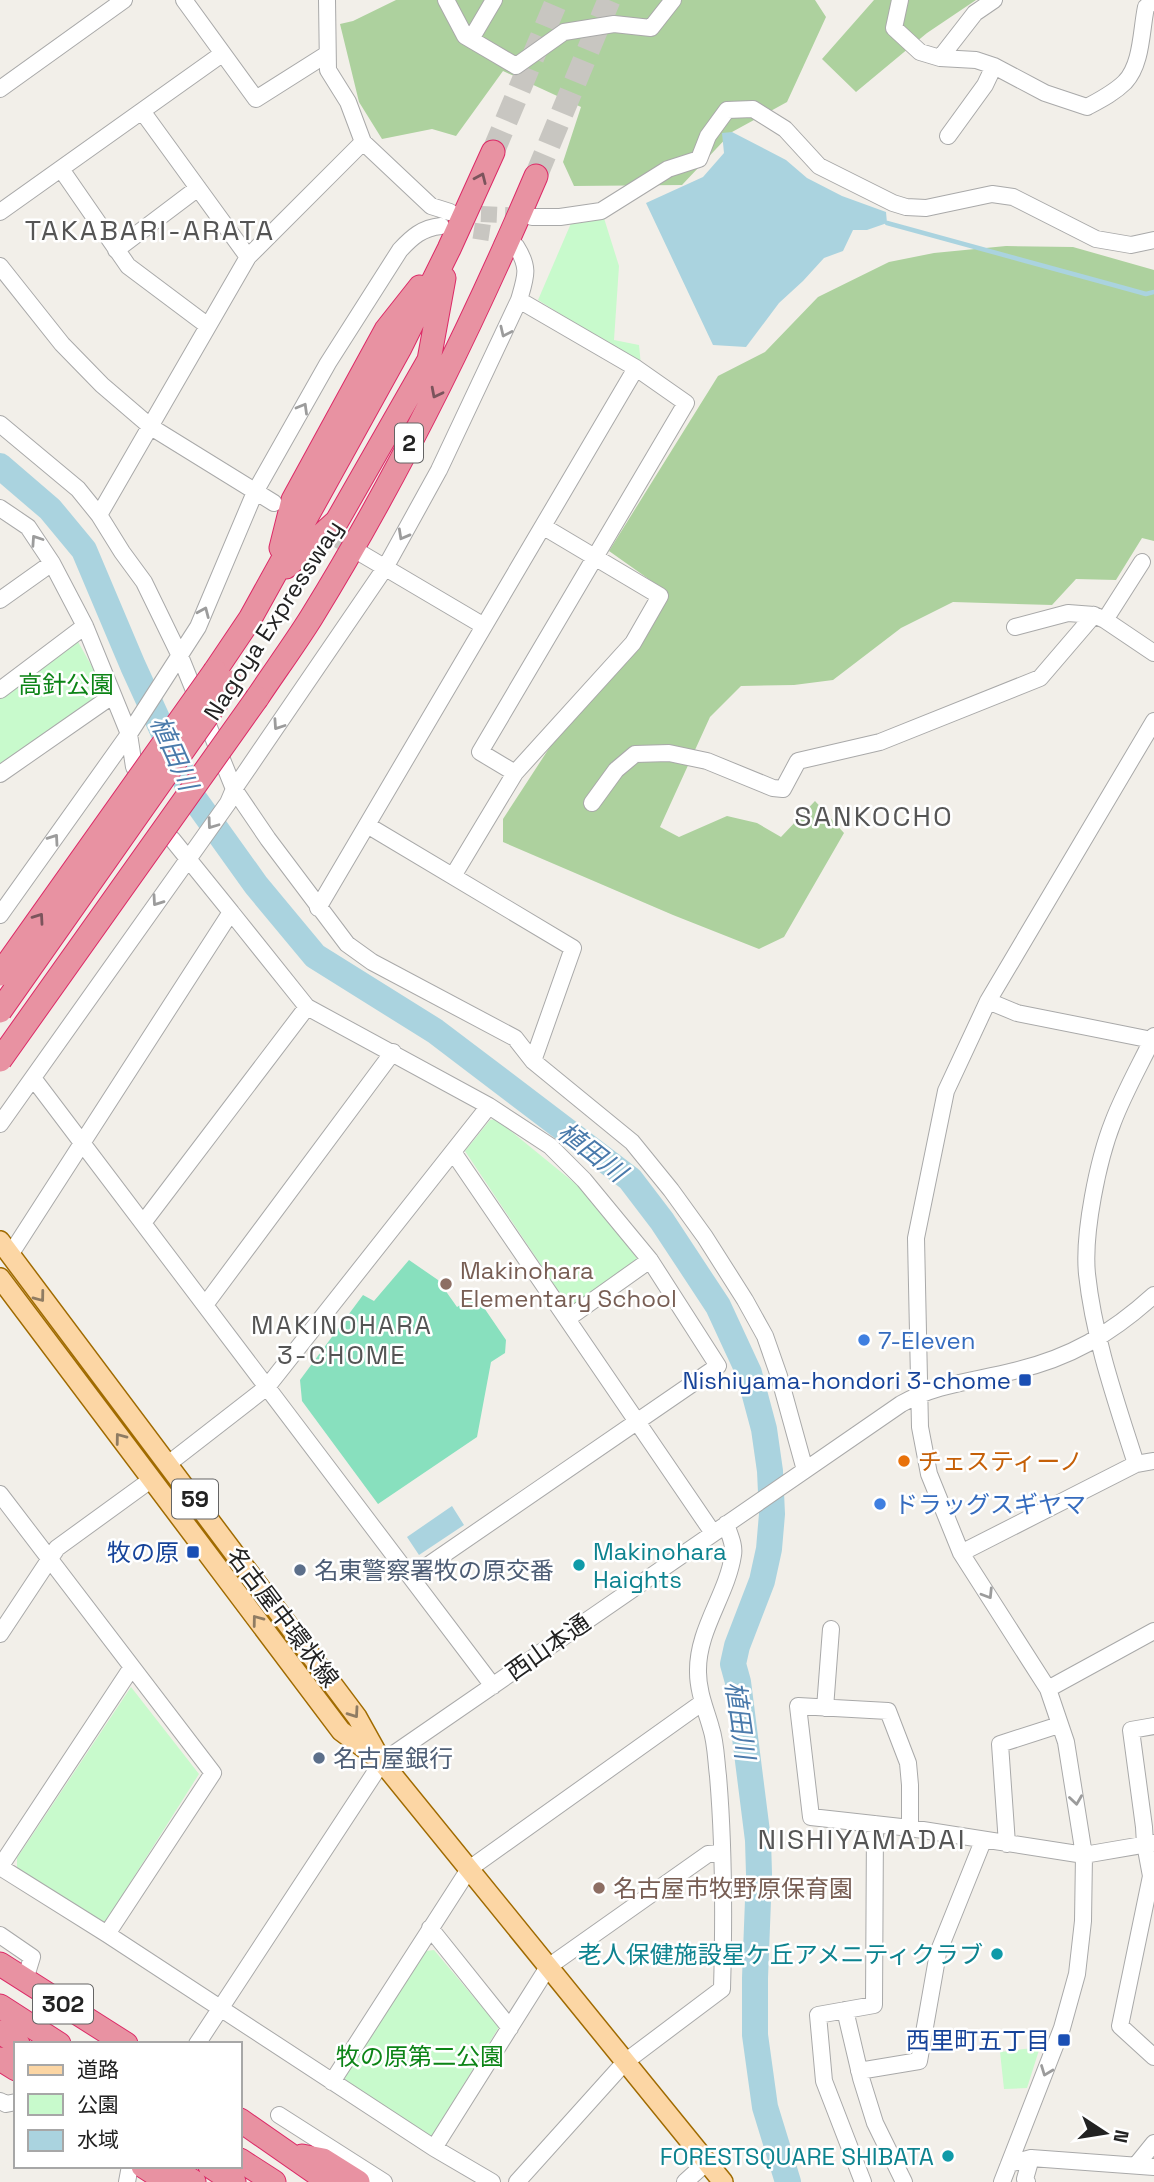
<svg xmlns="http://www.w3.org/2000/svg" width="1154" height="2182" font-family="'Space Grotesk','Noto Sans JP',sans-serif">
<rect width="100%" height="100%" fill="#f2efe9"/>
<path fill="#add19e" d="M 396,0 L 815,0 L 826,17 L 787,102 L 732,132 L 682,185 L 574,186 L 563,162 L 581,107 L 503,71 L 456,136 L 432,129 L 382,139 L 359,102 L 340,24 L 353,21 Z
M 874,0 L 976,0 L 927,33 L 856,92 L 822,59 Z
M 1006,246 L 1073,247 L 1154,270 L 1154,541 L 1142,538 L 1116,580 L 1076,579 L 1052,605 L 953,602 L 901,628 L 833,680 L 794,685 L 741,686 L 710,717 L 660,827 L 679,837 L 727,816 L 757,823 L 781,837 L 815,801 L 844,833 L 784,937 L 759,949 L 673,915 L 503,842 L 503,819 L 559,733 L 637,645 L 667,592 L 609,551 L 718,376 L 765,352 L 818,297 L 889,262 L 934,253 Z"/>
<path fill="#c8facc" d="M 603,215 L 619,266 L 614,340 L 639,345 L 641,365 L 538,300 L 572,221 Z
M 77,640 L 103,686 L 101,694 L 0,765 L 0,698 Z
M 496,1119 L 588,1194 L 639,1261 L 571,1310 L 465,1151 L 490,1120 Z
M 131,1687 L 199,1774 L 106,1921 L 98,1921 L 17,1870 L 17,1858 Z
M 434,1950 L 499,2027 L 431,2138 L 343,2078 L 426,1951 Z
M 1040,2047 L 1027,2088 L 1004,2089 L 1000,2052 Z"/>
<path fill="#88e0be" d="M 409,1260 L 438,1280 L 457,1307 L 476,1296 L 506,1340 L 505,1353 L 491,1362 L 477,1437 L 378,1504 L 302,1401 L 300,1380 L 363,1295 L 374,1301 Z"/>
<path fill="#aad3df" d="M 732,132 L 786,160 L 807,178 L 842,196 L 886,212 L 887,223 L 867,230 L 853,230 L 843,251 L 824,258 L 803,281 L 779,303 L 746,347 L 713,345 L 646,203 L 703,177 L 724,153 L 722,133 Z
M 452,1506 L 464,1525 L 419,1555 L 407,1537 Z"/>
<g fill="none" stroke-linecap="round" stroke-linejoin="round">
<path stroke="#aad3df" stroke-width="4.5" d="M 887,223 L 1117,286 L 1146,294 L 1154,292"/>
<path stroke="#aad3df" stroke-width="26" d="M 0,466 L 50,509 L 84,550 L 133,666 L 193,797 L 256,885 L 315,956 L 435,1031 L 630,1179 L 662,1221 L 718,1306 L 749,1373 L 764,1429 L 770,1471 L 772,1514 L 769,1549 L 762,1581 L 737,1646 L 733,1664 L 738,1682 L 758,1840 L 759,1874 L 755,1978 L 755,2035 L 765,2107 L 788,2182"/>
<path stroke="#c8c6c1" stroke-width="16" stroke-dasharray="16 8" stroke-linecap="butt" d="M 457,213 L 526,216
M 450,227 L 496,234 L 516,245
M 316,527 L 360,553"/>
<path stroke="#c8c6c1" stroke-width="23" stroke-dasharray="23 11" stroke-linecap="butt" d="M 493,152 L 557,0
M 536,176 L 609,0"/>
<g stroke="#a9a9a9" stroke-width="18">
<path id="minor" d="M 184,0 L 256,99 L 327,54
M 327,0 L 328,70 L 348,102 L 363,142 L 431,206 L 450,212
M 446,0 L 465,36 L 516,66 L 564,32 L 614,24 L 651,28 L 673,0
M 900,0 L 894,28 L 920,52 L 940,58 L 976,60 L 994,66 L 1045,93 L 1087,107 C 1100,100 1114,93 1125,82 C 1142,64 1141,31 1146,7 L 1154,1
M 471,39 L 494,0
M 940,58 L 975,13 L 994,0
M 0,89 L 124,0
M 142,111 L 248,257
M 948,136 L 985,85 L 994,66
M 61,169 L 128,266 L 208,326
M 0,212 L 222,54
M 532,217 L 560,217 L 601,211 L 668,169 L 699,159 L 708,136 L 727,110 L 753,109 L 785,129 L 819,166 L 893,203 L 906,207 L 926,208 L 992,194 L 1013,197 L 1096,239 L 1131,245 L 1154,240
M 116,250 L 198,188
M 0,266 L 62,344 L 102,385 L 151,427 L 274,503
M 0,424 L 78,489 L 99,515 L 122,552 L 144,582 L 180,656 L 234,789 L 268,839 L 347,944 L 372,962 L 515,1038 L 533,1061 L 632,1142 L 671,1190 L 705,1237 L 745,1300 L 765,1336 L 779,1376 L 805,1470
M 0,508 L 28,527 L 52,563 L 85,626 L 129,734 L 134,767
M 99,515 L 248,257 L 363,142
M 362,554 L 484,626
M 0,600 L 52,563
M 1105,620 L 1142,562
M 1015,627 L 1068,613 L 1094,615
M 0,690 L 85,626
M 515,773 L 480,752 L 686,403 L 636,368 L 519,300
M 0,774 L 112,696
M 592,803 L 616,770 L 635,754 L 669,753 L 707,761 L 773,788 L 783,789 L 798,761 L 880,742 L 1040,678 L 1094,615 L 1105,620 L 1154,653
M 367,825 L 573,948 L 533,1061
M 172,839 L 231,912
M 453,876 L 515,773 L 633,643 L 660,596 L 544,527
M 318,908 L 636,368
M 0,915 L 129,734 L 198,627 L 255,492 L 328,363 L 400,250 C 412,237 422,228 441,226
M 988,1001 L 1017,1013 L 1152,1040
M 33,1078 L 493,1686
M 0,1124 L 228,803 L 234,789 L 385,568 L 439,470 L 519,300 C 526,276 530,268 516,246
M 453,1152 L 713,1533
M 143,1223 L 307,1007
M 10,1255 L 231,912 L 307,1007 L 489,1106 L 550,1146 L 584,1180 L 650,1260 L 718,1366 L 411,1577
M 205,1305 L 393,1052
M 567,1319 L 650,1260
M 168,1464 L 267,1387 L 489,1106
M 1136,1464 C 1116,1401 1094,1339 1087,1274 C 1083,1233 1098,1160 1113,1122 C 1124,1093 1140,1065 1154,1036
M 0,1494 L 213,1773 L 107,1934
M 961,1553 L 1136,1464 L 1154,1461
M 0,1634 L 57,1548 L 152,1479
M 1048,1689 L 1154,1631
M 825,1708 L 831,1629
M 1154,1726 L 1131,1730 L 1144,1827 L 1145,1844 L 1151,1876 L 1120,2026 L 1154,2057
M 910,1828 L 910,1785 L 908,1763 L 888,1711 L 798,1706 L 811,1817 L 910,1828 L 1084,1855 L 1154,1843
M 1007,1844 L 1000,1744 L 1059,1725
M 0,1867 L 107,1934 L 434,2148 L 492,2182
M 0,1867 L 132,1667
M 430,1928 L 510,2028
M 0,1935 L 32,1957 L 25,1980
M 845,2010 L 861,2078 L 875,2123 L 904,2182
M 197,2044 L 382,1762 L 901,1404 C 936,1384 975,1381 1014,1371 C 1070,1358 1111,1334 1154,1295
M 859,2071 L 919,2061 L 938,1953 L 983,1841
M 332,2082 L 469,1869 L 703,1702
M 0,2101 L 6,2104 L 16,2102
M 279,2115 L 384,2182
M 434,2148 L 548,1967 L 708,1854 L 721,1853
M 1009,2164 L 1031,2158 L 1154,2167
M 1137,2164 L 1154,2143
M 127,2182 L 130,2166
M 517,2182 L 625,2062 L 722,1989 C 724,1918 724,1846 718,1776 C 716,1761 716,1743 711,1728 C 706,1710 698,1692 698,1672 C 697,1630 727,1595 733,1555 C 735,1545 729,1534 726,1524
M 685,2182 L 707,2162
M 863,2182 L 824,2081 L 818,2015 L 874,2005 L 875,1824
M 1002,2182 L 1062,2028 L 1077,1974 L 1083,1921 L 1084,1855 L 1066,1742 L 1048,1689 L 961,1553 L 929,1474 L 920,1427 L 916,1238 L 946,1091 L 988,1001 L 1154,721
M 1027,2182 L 1025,2179 L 1031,2158"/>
</g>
<g stroke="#a06b00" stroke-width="22">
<path id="major" d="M 0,1241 L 357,1717 L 382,1762 L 723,2182
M 0,1278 L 341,1731 L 376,1757"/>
</g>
<g stroke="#dc2a67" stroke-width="25">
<path id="highway" d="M 281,548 L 293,500 L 386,330 L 420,287
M 286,567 L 337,521 L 429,360 L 444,278
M 215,671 L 250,619 L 400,348 L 449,249 L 493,152
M 257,698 C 275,671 294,645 311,618 C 398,477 471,328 536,176
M 0,1964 L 126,2044
M 0,2006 L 59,2044
M 0,2032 L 18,2044
M 0,2059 L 16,2069
M 240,2120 L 329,2182
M 302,2156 L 323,2160 L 358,2182
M 240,2160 L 274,2182
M 143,2166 L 168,2182
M 169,2166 L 194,2182
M 210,2166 L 234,2182"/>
</g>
<use href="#minor" stroke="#fff" stroke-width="16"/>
<use href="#major" stroke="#fcd6a4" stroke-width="19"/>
<use href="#highway" stroke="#e892a2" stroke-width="23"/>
<g stroke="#dc2a67" stroke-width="25" stroke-linecap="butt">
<path id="highway-bridge" d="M 0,974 L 215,671
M 0,1011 L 231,682
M 0,1060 L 257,698"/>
</g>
<use href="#highway-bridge" stroke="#e892a2" stroke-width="23"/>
</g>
<defs><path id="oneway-chevron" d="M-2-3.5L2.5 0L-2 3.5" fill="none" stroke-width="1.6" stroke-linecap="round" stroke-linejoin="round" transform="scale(1.75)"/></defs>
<g stroke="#7b545c">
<use href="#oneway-chevron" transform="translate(481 178) rotate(-66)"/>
<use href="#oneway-chevron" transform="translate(436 393) rotate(117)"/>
<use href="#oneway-chevron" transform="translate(39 918) rotate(-55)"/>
</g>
<g stroke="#9c9c9c">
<use href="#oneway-chevron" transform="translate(505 332) rotate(115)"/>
<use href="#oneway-chevron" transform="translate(303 408) rotate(-60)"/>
<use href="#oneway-chevron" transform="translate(403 535) rotate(119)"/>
<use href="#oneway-chevron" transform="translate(36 540) rotate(-124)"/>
<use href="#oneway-chevron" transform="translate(204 612) rotate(-67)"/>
<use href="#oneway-chevron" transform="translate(278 725) rotate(124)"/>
<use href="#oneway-chevron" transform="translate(212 824) rotate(126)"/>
<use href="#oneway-chevron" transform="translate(54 839) rotate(-55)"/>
<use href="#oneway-chevron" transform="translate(157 901) rotate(125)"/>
<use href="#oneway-chevron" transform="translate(988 1594) rotate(58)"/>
<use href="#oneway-chevron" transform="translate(1076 1800) rotate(82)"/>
<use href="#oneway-chevron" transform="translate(1046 2071) rotate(111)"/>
</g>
<g stroke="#8f7c63">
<use href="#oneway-chevron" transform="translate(40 1297) rotate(53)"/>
<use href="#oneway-chevron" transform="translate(120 1438) rotate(-127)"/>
<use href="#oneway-chevron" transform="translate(257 1620) rotate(-127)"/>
<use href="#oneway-chevron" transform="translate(354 1713) rotate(55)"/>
</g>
<g fill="#8d6e63" stroke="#fff" stroke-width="2.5">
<circle cx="446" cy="1284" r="7"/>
<circle cx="599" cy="1888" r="7"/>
</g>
<g fill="#3f7fe0" stroke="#fff" stroke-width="2.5">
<circle cx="864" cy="1340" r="7"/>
<circle cx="880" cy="1504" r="7"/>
</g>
<g fill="#1a4fb4" stroke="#fff" stroke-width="2.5">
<rect x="1018" y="1373" width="14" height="14" rx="3.5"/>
<rect x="186" y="1545" width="14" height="14" rx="3.5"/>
<rect x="1057" y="2033" width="14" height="14" rx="3.5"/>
</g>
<circle fill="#e8710a" stroke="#fff" stroke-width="2.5" cx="904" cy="1461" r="7"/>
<g fill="#0f9aa8" stroke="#fff" stroke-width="2.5">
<circle cx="579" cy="1565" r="7"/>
<circle cx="997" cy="1954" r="7"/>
<circle cx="948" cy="2156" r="7"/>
</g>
<g fill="#5c6f8a" stroke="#fff" stroke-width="2.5">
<circle cx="300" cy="1570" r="7"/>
<circle cx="319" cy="1758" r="7"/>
</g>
<g text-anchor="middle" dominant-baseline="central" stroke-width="5" stroke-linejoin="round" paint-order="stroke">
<g fill="#fff" stroke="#646464" stroke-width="2">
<rect x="395" y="423.5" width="28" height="39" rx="5"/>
<rect x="172" y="1479.5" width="46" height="39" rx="5"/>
<rect x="33" y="1984.5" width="60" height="39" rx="5"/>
</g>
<g font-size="23" font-weight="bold" fill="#222">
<text x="409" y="443">2</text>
<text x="195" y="1499">59</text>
<text x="63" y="2004">302</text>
</g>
<g font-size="24" fill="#222" stroke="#fff">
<text transform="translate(273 620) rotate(-57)">Nagoya Expressway</text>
<text transform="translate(283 1617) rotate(53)">名古屋中環状線</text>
<text transform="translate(548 1647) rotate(-35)">西山本通</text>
</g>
<g font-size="24" fill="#0c8416" stroke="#fff">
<text x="66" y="684">高針公園</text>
<text x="420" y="2056">牧の原第二公園</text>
</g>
<g font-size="24" fill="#785e54" stroke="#fff" text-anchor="start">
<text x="460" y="1270">Makinohara<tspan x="460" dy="28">Elementary School</tspan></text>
<text x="613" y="1888">名古屋市牧野原保育園</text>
</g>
<g font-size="24" fill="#366cbe" stroke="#fff" text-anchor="start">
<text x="878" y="1340">7-Eleven</text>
<text x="894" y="1504">ドラッグスギヤマ</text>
</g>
<g font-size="24" fill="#164399" stroke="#fff" text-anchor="end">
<text x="1011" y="1380">Nishiyama-hondori 3-chome</text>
<text x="179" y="1552">牧の原</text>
<text x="1050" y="2040">西里町五丁目</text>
</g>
<g font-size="24" fill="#c56008" stroke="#fff" text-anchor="start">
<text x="918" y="1461">チェスティーノ</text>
</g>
<g font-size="24" fill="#0d838f" stroke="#fff" text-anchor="end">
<text x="593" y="1551" text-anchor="start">Makinohara<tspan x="593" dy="28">Haights</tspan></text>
<text x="983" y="1954">老人保健施設星ケ丘アメニティクラブ</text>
<text x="934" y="2156">FORESTSQUARE SHIBATA</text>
</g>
<g font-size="24" fill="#4e5e75" stroke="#fff" text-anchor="start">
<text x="314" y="1570">名東警察署牧の原交番</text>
<text x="333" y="1758">名古屋銀行</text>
</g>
<g font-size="26" font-style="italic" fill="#4a7aab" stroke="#fff">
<text transform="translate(174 753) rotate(66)">植田川</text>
<text transform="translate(592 1152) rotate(38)">植田川</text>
<text transform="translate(740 1720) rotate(82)">植田川</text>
</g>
<g font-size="26" letter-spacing="2" fill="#555" stroke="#fff">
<text x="342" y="1325">MAKINOHARA<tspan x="342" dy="30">3-CHOME</tspan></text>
</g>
<g font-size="28" letter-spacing="2" fill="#555" stroke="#fff">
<text x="150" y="230">TAKABARI-ARATA</text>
<text x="874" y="816">SANKOCHO</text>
<text x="862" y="1839">NISHIYAMADAI</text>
</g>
</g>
<rect x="14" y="2042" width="228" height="126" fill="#ffffff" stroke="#a7a7a7" stroke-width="2"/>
<rect x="28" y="2065" width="35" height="10" fill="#fcd6a4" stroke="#a7a7a7" stroke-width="2"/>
<text x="77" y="2077" font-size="21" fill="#222222">道路</text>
<rect x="28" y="2094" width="35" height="21" fill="#c8facc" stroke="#a7a7a7" stroke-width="2"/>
<text x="77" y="2112" font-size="21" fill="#222222">公園</text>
<rect x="28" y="2130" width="35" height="21" fill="#aad3df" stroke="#a7a7a7" stroke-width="2"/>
<text x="77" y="2147" font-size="21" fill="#222222">水域</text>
<g transform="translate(1105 2133) rotate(102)" stroke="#ffffff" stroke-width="5" paint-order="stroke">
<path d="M0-5L12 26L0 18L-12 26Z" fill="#222222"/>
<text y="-10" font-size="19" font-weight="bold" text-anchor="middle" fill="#222222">N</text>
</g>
</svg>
